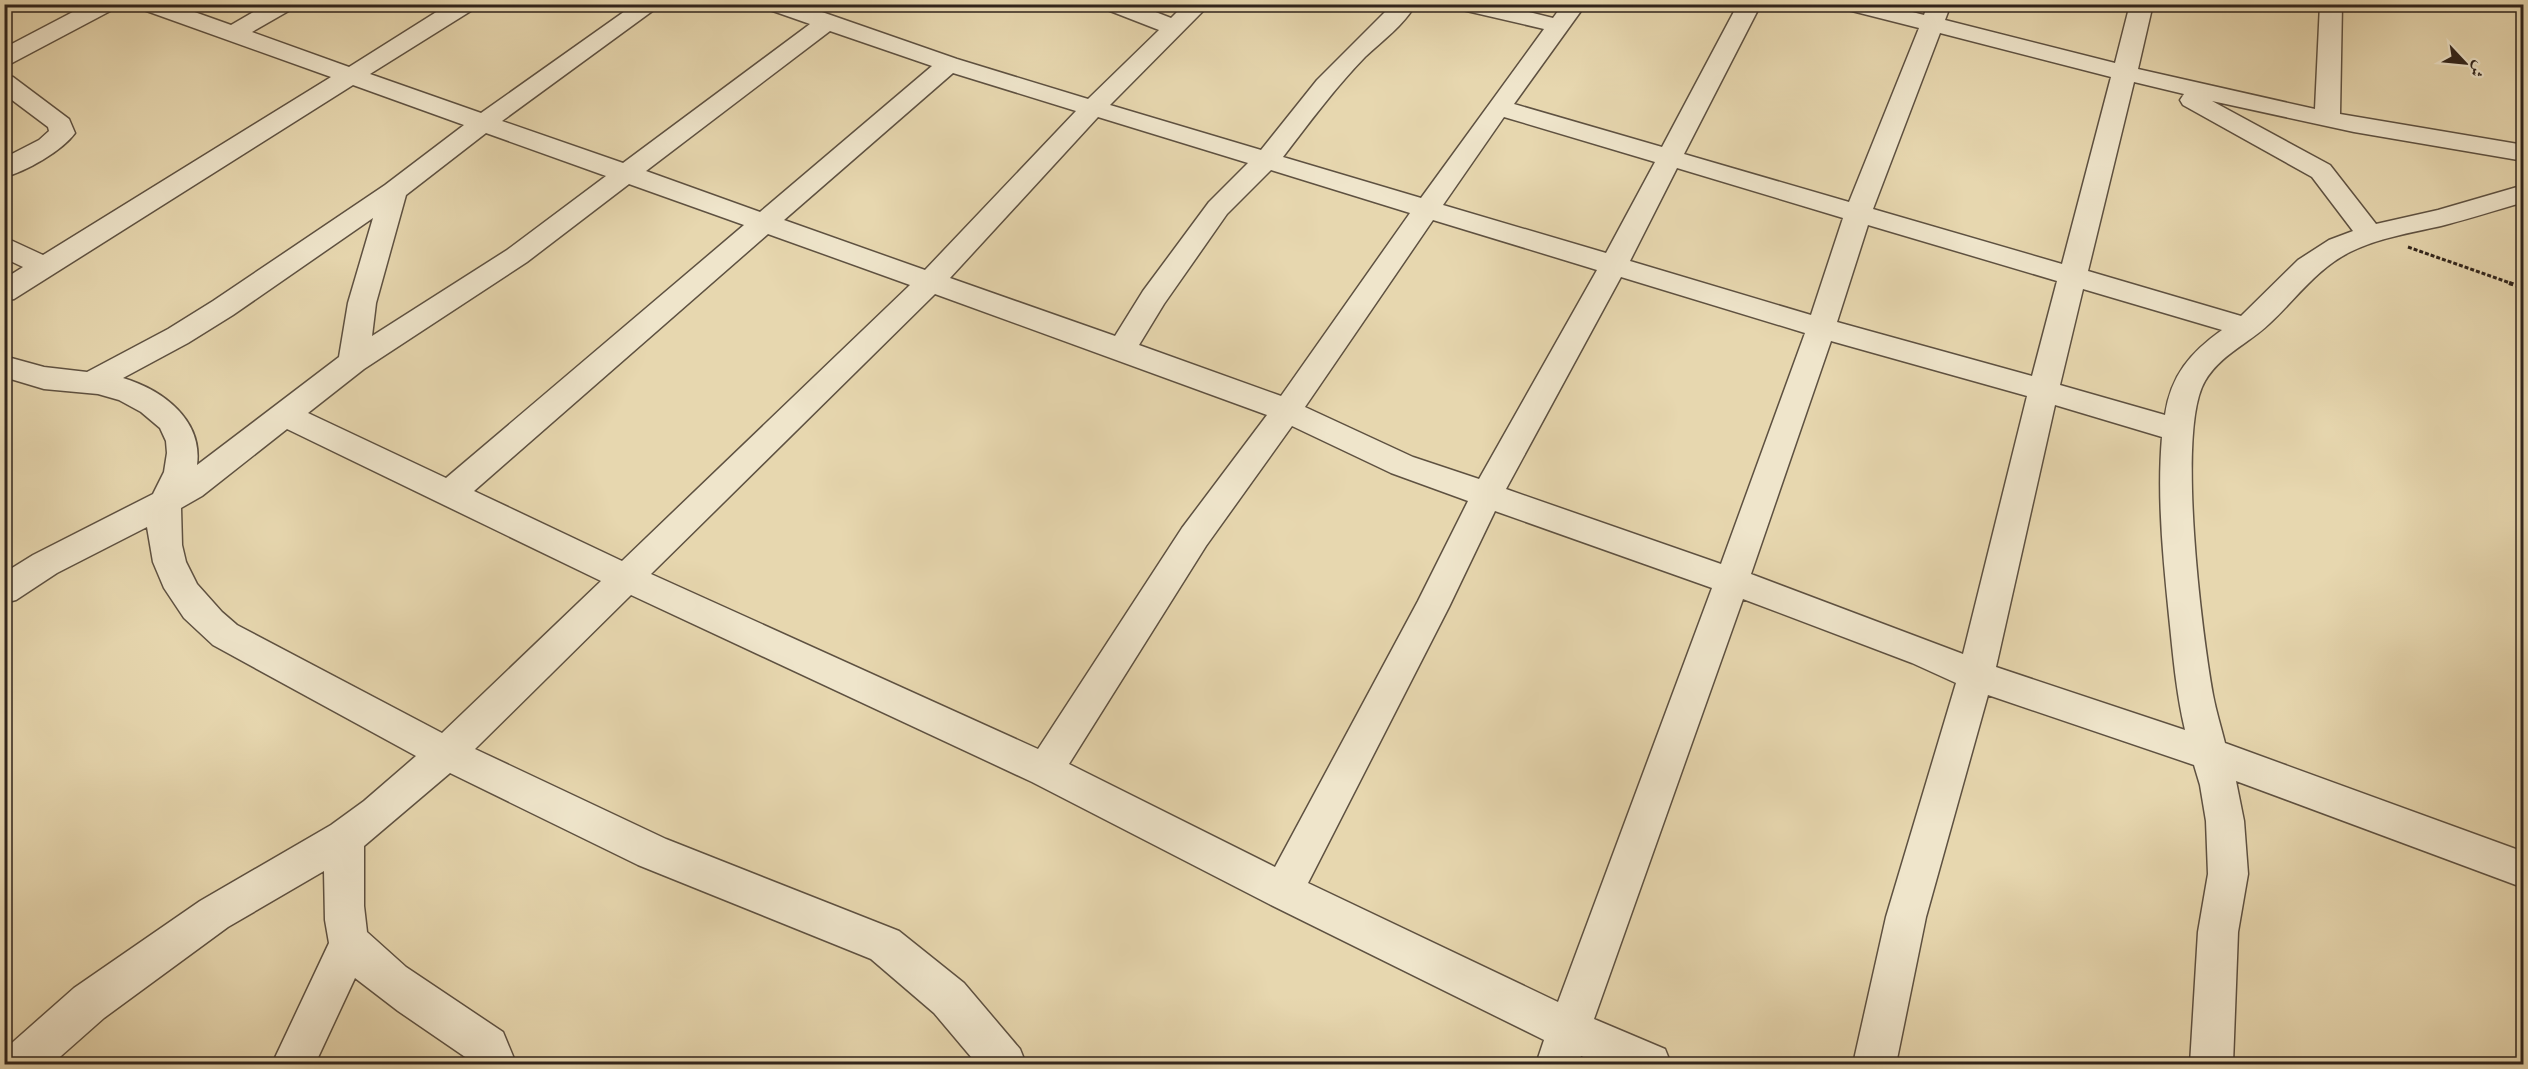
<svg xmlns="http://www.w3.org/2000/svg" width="2528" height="1069" font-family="'IM FELL Great Primer',Amiri,serif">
<rect width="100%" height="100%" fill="#e7d7af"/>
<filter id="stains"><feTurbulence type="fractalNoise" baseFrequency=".00333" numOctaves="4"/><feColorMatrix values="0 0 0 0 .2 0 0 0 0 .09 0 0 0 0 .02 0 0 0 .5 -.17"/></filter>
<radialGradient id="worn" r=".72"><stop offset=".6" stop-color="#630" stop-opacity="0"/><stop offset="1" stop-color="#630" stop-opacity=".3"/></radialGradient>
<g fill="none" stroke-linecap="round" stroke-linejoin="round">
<g stroke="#5e5141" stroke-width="3">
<path id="minor" d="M 88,4 L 117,4 L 114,9 L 12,63 L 4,65 L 4,48 Z
M 138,4 L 172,4 L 231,25 L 267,4 L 295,4 L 292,9 L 252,32 L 349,67 L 449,4 L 477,4 L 474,9 L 370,74 L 481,113 L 635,4 L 662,4 L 502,121 L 623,163 L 810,24 L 767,9 L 764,4 L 799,4 L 957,59 L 1088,99 L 1159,30 L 1105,9 L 1102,4 L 1135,4 L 1171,18 L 1185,4 L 1210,4 L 1110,105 L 1261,150 L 1317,80 L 1393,4 L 1416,4 C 1403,26 1383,40 1365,57 C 1335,88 1309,123 1283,157 L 1421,198 L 1544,29 L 1458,9 L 1455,4 L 1497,4 L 1553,18 L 1563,4 L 1586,4 L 1514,104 L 1662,147 L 1738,4 L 1761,4 L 1684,154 L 1849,202 L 1919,28 L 1844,9 L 1841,4 L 1881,4 L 1924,15 L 1928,4 L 1951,4 L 1945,20 L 2115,63 L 2130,4 L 2153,4 L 2138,69 L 2315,109 L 2320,4 L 2342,4 L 2340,114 L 2524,145 L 2524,161 L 2354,132 L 2212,101 L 2330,165 L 2376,224 L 2438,210 L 2524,185 L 2524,202 C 2496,210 2469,219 2441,226 C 2410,233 2378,238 2350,252 C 2316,269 2296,299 2269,324 C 2248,344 2220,355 2205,381 C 2176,430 2202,634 2213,695 C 2216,711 2221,727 2225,743 L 2524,852 L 2524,888 L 2236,781 L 2244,821 L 2248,874 L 2238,932 L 2233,1064 L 2190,1064 L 2198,932 L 2208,874 L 2206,821 L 2200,785 L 2194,765 L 1988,695 L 1926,917 L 1896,1064 L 1853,1064 L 1886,917 L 1956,683 L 1912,663 L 1743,599 L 1594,1019 L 1665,1049 L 1671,1064 L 1600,1064 L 1581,1056 L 1578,1064 L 1536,1064 L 1544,1040 L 1269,904 L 1032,782 L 631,595 L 475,749 L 666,839 L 899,931 L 964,983 L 1020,1049 L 1026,1064 L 977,1064 L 934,1013 L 871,959 L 638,865 L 450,773 L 364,846 L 364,906 L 367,932 L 406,967 L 503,1032 L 515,1061 L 513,1064 L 471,1064 L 471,1061 L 398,1011 L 355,978 L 315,1064 L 272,1064 L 329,943 L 325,920 L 324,871 L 228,927 L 104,1018 L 52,1064 L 4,1064 L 5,1049 L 74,988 L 200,901 L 331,825 L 364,801 L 416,756 L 213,645 L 184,618 L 164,588 L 153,562 L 147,527 L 57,573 L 16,600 L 4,603 L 4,573 L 33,555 L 153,494 L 164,472 L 167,453 L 166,441 L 160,428 L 141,412 L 119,400 L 98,394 L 44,389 L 4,377 L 4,356 L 44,367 L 87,372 L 168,329 L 213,301 L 385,185 L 464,125 L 353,85 L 14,299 L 4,301 L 4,279 L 23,267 L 4,258 L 4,237 L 43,255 L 331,77 L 141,9 ZM 830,31 L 932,66 L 760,212 L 646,171 ZM 1940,33 L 2111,77 L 2062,264 L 1873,209 ZM 953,73 L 1076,111 L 925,270 L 784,220 ZM 2134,82 L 2184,94 L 2180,100 L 2183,105 L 2312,177 L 2353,231 L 2329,240 L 2298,260 L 2241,316 L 2088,271 ZM 1098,117 L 1248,163 L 1209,202 L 1143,291 L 1115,336 L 950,278 ZM 1504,117 L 1655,162 L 1606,253 L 1443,205 ZM 486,133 L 606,176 L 507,250 L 372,336 L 376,303 L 406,195 ZM 1677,168 L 1843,218 L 1811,315 L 1630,261 ZM 1271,170 L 1410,213 L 1281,396 L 1139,345 L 1164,304 L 1227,214 ZM 629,184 L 744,225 L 446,478 L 308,413 L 364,369 L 527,262 ZM 373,218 L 348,303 L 339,357 L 197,465 C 203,420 163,390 123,378 L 188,343 L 233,315 ZM 1433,220 L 1597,270 L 1479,479 L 1413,457 L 1305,407 ZM 1868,225 L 2057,281 L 2032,376 L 1837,322 ZM 768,234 L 910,285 L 622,561 L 474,491 ZM 1621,277 L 1805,333 L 1721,564 L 1506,489 ZM 2083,289 L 2222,330 C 2190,353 2171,375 2165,415 L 2060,385 ZM 935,294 L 1267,415 L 1182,528 L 1038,749 L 651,574 ZM 1831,341 L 2027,396 L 1963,654 L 1751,574 ZM 2055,405 L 2162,437 C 2157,496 2163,557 2169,616 C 2173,654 2176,692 2185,730 L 1996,667 ZM 1292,426 L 1391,473 L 1468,501 L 1418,601 L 1275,867 L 1069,764 L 1206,546 ZM 287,429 L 601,581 L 442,733 L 237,625 L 222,612 L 197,584 L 186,562 L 182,545 L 181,508 L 202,496 ZM 1495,511 L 1712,588 L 1558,1002 L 1308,883 L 1449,607 Z
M 4,75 L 13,77 L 69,119 L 75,133 C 62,151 25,172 4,177 L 4,158 L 39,140 L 49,131 L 48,127 L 4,94 Z"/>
</g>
<path stroke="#30241c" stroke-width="3" stroke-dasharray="4 2" stroke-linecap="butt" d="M 2408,247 L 2513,284"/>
<path stroke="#30241c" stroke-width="4" stroke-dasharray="4.5 3" stroke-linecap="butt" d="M 2509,283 L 2524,288"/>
<use href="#minor" fill="#efe5cb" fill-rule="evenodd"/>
</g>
<rect width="2528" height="1069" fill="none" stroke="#e7d7af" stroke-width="24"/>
<rect x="6" y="6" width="2516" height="1057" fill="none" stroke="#30241c" stroke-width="3"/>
<rect x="12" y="12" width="2504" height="1045" fill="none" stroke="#30241c" stroke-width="1.5"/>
<g transform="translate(2465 63) rotate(116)" stroke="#efe5cb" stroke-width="4.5" paint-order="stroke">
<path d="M0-4.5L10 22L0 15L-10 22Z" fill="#30241c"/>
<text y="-9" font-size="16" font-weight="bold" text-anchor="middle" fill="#30241c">ش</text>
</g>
<rect width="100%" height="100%" filter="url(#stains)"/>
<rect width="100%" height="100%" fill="url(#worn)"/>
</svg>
